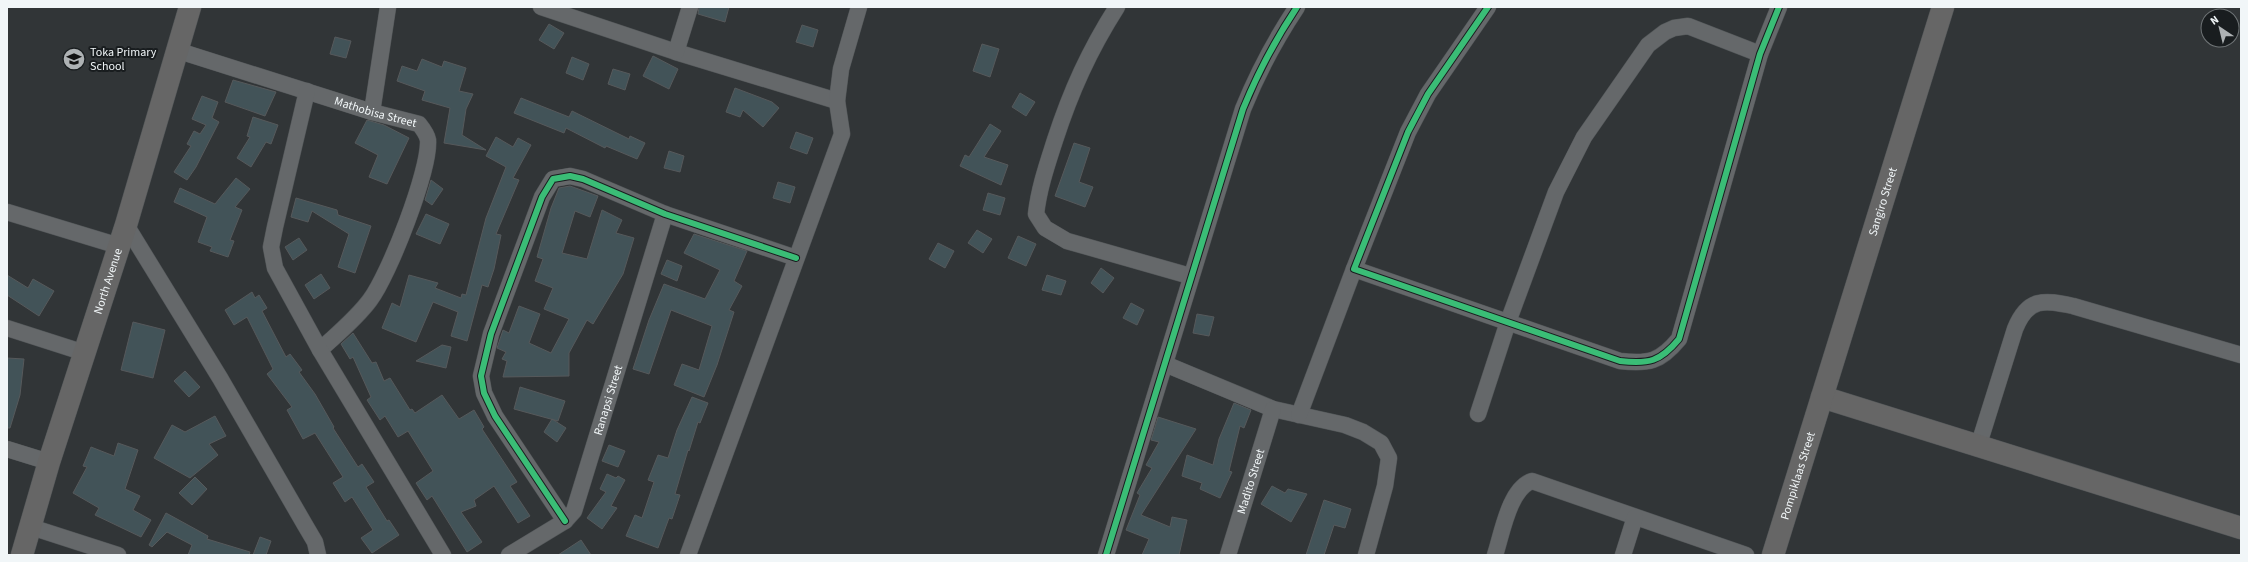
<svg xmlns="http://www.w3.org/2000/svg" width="2248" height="562" font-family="'Source Sans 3',sans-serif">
<rect width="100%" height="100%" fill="#313537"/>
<path fill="#425358" stroke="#56595b" d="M 699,7 L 729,7 L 725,22 L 698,14 Z
M 549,24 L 564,33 L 554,49 L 539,40 Z
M 802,25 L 818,30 L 813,47 L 796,42 Z
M 335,37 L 351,41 L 346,58 L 330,54 Z
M 982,44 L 999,49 L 990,77 L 973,71 Z
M 653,56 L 678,69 L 669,89 L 643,76 Z
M 572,57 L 589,64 L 583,80 L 566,73 Z
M 422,59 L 442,67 L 444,61 L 466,68 L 459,91 L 473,94 L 466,109 L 462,135 L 486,150 L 444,143 L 450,108 L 422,100 L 425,91 L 397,81 L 402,66 L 417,71 Z
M 613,69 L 630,74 L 625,90 L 608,84 Z
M 233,80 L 276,92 L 265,116 L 225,102 Z
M 735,88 L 772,102 L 779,108 L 763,127 L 743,110 L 740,117 L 726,112 Z
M 1020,93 L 1035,102 L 1026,116 L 1012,107 Z
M 202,96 L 218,102 L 212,118 L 219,122 L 196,167 L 187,180 L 174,172 L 191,146 L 187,144 L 194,131 L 200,134 L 206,125 L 192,119 Z
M 521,98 L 569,117 L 572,111 L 629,139 L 630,136 L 645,143 L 637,159 L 606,146 L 605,148 L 566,128 L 564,133 L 514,113 Z
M 253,117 L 278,125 L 271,144 L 266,142 L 251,167 L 237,158 L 250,137 L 247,136 Z
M 367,120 L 384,125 L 409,138 L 387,184 L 369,177 L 378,155 L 355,143 Z
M 990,124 L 1001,131 L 984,157 L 1008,165 L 1001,185 L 960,166 L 965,155 L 969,157 Z
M 796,132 L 813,138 L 807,154 L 790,148 Z
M 496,137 L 513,147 L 518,138 L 531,145 L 513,178 L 519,180 L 496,234 L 501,235 L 494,269 L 488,287 L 482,285 L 467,341 L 451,336 L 458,312 L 433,302 L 416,342 L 382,328 L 392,303 L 400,307 L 409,275 L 438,283 L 435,288 L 461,298 L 462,294 L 466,295 L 486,218 L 506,167 L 486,156 Z
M 1074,143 L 1090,148 L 1079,182 L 1093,187 L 1085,207 L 1055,196 Z
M 669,151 L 684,156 L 680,172 L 664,168 Z
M 236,178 L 250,189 L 235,207 L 242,210 L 230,240 L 234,241 L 228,257 L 210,251 L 212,247 L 198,242 L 207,217 L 174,202 L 180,188 L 215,204 Z
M 431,180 L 443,189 L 432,205 L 425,200 Z
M 778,182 L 795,187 L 790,203 L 773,198 Z
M 570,186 L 598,196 L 590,217 L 575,211 L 562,253 L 587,259 L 602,210 L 622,220 L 616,233 L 634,238 L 623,274 L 593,324 L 587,320 L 569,353 L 569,376 L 503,377 L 507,361 L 502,359 L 506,352 L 497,348 L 503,330 L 509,333 L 519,306 L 540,314 L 529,343 L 551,353 L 569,319 L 544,309 L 553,288 L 535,281 L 543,259 L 537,257 L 551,208 L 559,188 Z
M 988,193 L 1005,198 L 1000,215 L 983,210 Z
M 296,198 L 337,210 L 338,215 L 371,226 L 355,273 L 338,267 L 349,234 L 312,211 L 308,222 L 291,217 Z
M 426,214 L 449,224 L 440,244 L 416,234 Z
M 977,230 L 992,239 L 983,253 L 968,243 Z
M 694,234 L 747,251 L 734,281 L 742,286 L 729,310 L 734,312 L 717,365 L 704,397 L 674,385 L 682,364 L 699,370 L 712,326 L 671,310 L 649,374 L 633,369 L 649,320 L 664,284 L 705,299 L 720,270 L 684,253 Z
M 1018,236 L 1036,244 L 1026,266 L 1008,258 Z
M 299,238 L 307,250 L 293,260 L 285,247 Z
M 938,243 L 954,251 L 945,268 L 929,259 Z
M 667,260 L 682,266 L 677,281 L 661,274 Z
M 1101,268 L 1114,278 L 1103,293 L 1091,283 Z
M 321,274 L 330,288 L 314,299 L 305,285 Z
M 7,275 L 28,288 L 33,279 L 54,291 L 39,316 L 7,295 Z
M 1047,275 L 1066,281 L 1061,295 L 1042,290 Z
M 252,292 L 255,298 L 259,295 L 267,308 L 262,311 L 286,357 L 290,354 L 302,370 L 299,372 L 315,394 L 334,427 L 333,428 L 358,467 L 362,464 L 374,482 L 366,487 L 387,521 L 389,520 L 399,535 L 372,553 L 361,538 L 373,530 L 352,497 L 345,502 L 333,483 L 343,477 L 315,433 L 303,439 L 287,410 L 292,407 L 267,374 L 273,369 L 247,317 L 234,325 L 225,310 Z
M 1131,303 L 1144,310 L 1137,325 L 1123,318 Z
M 1197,314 L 1214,317 L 1209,336 L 1193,333 Z
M 133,322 L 165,330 L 153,378 L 121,370 Z
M 353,333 L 372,363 L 376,362 L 384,381 L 390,378 L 410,410 L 412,409 L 415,413 L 442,395 L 459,419 L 474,410 L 484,427 L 482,429 L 517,482 L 510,486 L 530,516 L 518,523 L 494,486 L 474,500 L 476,506 L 461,512 L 482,542 L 467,552 L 432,496 L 427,500 L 416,483 L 433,471 L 408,431 L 398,437 L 385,416 L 380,420 L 367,400 L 371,397 L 353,357 L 350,359 L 341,344 Z
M 442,345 L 451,347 L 446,368 L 416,361 Z
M 7,358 L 24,359 L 20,395 L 10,428 L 7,428 Z
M 185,371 L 200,387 L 189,397 L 174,381 Z
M 520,387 L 565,401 L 558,421 L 514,409 Z
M 692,397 L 708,403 L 700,423 L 698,422 L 689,451 L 688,450 L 675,494 L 680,495 L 672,519 L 669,518 L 658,548 L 626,536 L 635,515 L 642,518 L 654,482 L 648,480 L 658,455 L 668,458 L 677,430 Z
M 1234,403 L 1251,410 L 1244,428 L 1240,426 L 1229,471 L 1232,472 L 1220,498 L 1200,489 L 1202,483 L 1182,476 L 1187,455 L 1213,465 L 1219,439 Z
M 215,416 L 226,436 L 209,444 L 218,455 L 190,478 L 154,458 L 172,425 L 185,432 Z
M 1158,417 L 1196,429 L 1141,515 L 1170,527 L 1172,517 L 1187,520 L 1179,555 L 1142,555 L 1149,539 L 1126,530 L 1140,495 L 1137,493 L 1152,468 L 1146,465 L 1159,442 L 1151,440 Z
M 552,419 L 566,428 L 557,442 L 544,432 Z
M 118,443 L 138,450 L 125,489 L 140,496 L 133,510 L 151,520 L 141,537 L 95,515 L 99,508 L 73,493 L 87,467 L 83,466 L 91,447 L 114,456 Z
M 609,445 L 625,451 L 618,467 L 602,461 Z
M 607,474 L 616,478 L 618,476 L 625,480 L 611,506 L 617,508 L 602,529 L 587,518 L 606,492 L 600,489 Z
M 195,477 L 207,489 L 192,505 L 179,493 Z
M 1272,486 L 1285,493 L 1288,489 L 1307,494 L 1291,522 L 1261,504 Z
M 1324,500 L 1351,509 L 1345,528 L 1334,525 L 1324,555 L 1306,555 Z
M 166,513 L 208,536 L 207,539 L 250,552 L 249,555 L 188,555 L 192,545 L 167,532 L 152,547 L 149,545 Z
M 260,537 L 271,541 L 266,555 L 253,555 Z
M 581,540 L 591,555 L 558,555 Z"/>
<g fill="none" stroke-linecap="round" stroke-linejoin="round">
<g stroke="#515557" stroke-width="17">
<g id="street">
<path d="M 541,7 L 676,52 L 837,101"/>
<path d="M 1117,7 C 1089,51 1071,91 1055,140 C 1047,165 1039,188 1036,214 L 1045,228 L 1067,241 L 1190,276"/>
<path d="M 1488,7 L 1428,94 L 1408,132 L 1354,269 L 1620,361 C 1649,364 1660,362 1679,339 L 1760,54 L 1779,7"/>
<path id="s1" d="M 176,50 L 372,112 L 419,124 C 423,129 427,134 428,140 C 430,170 389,275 370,300 C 356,319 337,334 320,350"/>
<path d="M 676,52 L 690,7"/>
<path d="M 307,91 L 275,227 L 271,247 L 275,268 L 320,350 L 443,555"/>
<path d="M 372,112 L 388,7"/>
<path d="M 7,212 L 119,246"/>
<path d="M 126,225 L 220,378 L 305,525 L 315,542 L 318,555"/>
<path d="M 7,328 L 85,353"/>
<path d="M 1165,364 L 1273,409 L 1345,425 L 1363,432 L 1381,443 L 1389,458 L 1385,486 L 1366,555"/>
<path d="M 1478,414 L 1508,322 L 1556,192 L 1584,137 L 1648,45 L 1665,32 L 1674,28 L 1688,26 L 1760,54"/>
<path d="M 1299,415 L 1354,269"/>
<path d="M 1978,447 L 2015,329 C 2028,297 2044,300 2073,306 L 2241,355"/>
<path d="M 7,449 L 49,462"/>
<path d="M 565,521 L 495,416 L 484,393 L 481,376 L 491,334 L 542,197 L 553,179 L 570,176 L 583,179 L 665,214 L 796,258"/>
<path d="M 31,527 L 118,555"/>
<path id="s2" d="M 509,555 L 565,521 L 574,511 L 665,214"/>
<path d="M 688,555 L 842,134 L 837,101 L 841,69 L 859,7"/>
<path d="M 1106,555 L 1243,109 C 1258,72 1275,40 1297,7"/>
<path id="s3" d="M 1228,555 L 1273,409"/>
<path d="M 1495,555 C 1502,534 1509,489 1532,481 L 1746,555"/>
<path d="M 1623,555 L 1635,517"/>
</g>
</g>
<g stroke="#515557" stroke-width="23">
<g id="secondary">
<path d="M 1822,397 L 2241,528"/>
<path id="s4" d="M 22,555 L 49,462 L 126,225 L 190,7"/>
<path id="s5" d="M 1773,555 L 1943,7"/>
</g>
</g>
<use href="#street" stroke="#65686a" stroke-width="16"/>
<use href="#secondary" stroke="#666" stroke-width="22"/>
<g stroke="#191d1f" stroke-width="8">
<path id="cycleway" d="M 1488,7 L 1428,94 L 1408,132 L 1354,269 L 1620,361 C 1649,364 1660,362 1679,339 L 1760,54 L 1779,7
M 565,521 L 495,416 L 484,393 L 481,376 L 491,334 L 542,197 L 553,179 L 570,176 L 583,179 L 665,214 L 796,258
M 1106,555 L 1243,109 C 1258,72 1275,40 1297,7"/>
</g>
<use href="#cycleway" stroke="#3abd76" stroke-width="6"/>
</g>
<defs>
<g id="school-disc" transform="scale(1.15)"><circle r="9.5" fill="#aeb2b4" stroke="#191d1f"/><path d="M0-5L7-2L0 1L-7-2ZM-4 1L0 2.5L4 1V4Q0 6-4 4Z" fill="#111"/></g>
</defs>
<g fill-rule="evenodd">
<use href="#school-disc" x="74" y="59"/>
</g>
<g text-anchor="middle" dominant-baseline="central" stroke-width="4" stroke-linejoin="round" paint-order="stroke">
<g font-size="12" fill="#f1f6f8" stroke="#191d1f" text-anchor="start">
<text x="90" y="52">Toka Primary<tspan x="90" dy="14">School</tspan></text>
</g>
<g font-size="12" fill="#f1f6f8" stroke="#191d1f">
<text stroke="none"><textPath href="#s1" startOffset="209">Mathobisa Street</textPath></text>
<text stroke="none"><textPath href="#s5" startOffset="370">Sangiro Street</textPath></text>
<text stroke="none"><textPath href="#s4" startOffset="287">North Avenue</textPath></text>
<text stroke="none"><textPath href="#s2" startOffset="195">Ranapsi Street</textPath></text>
<text stroke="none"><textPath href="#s5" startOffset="83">Pompiklaas Street</textPath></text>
<text stroke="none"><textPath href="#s3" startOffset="77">Madito Street</textPath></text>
</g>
</g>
<rect width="2248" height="562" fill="none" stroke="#f1f6f8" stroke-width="16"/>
<g transform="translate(2220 28) rotate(325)"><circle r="19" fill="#191d1f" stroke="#6f7476"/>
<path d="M0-3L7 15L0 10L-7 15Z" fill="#aeb2b4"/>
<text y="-6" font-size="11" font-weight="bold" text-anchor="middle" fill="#f1f6f8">N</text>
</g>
</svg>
